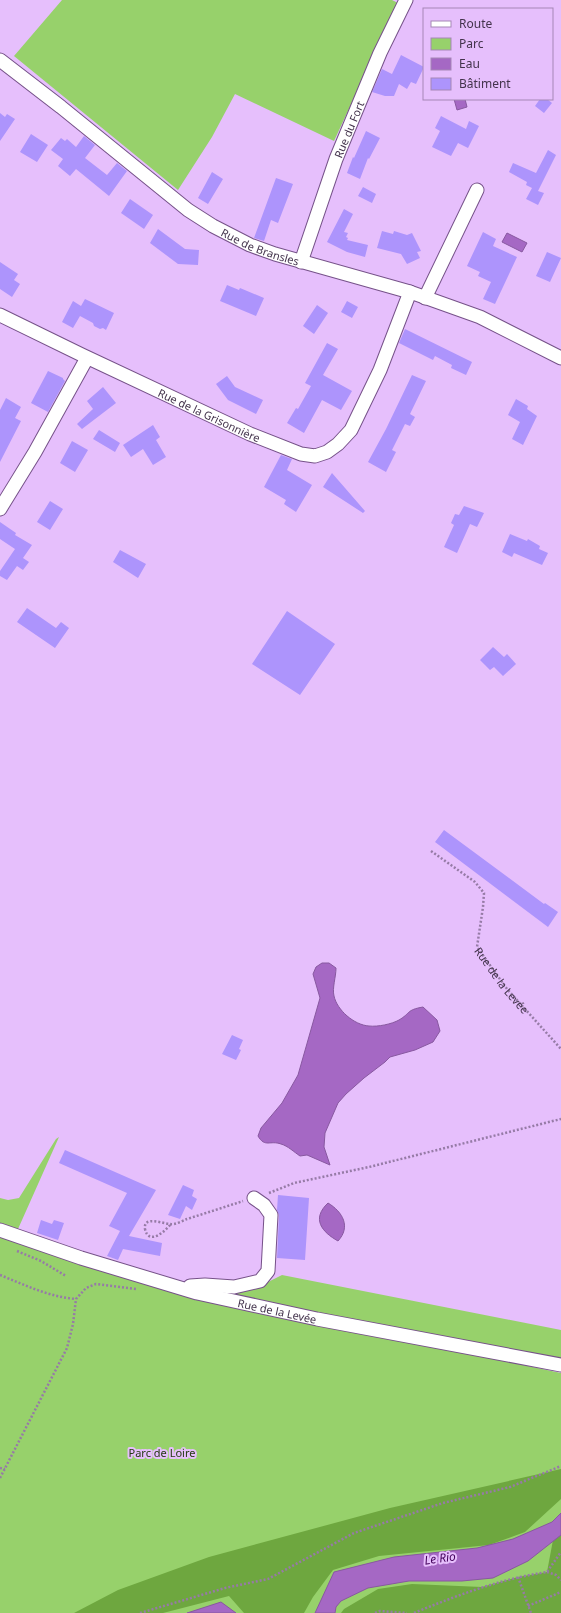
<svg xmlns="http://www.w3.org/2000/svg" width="561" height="1613" font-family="'Noto Sans',sans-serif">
<rect width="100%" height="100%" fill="#e6bffc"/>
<path fill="#97d16b" d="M 62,0 L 392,0 L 398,3 L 334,141 L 235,94 L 212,137 L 178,190 L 14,56 Z
M 59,1137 L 18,1229 L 0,1223 L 0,1198 L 8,1200 L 19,1198 L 56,1139 Z
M 0,1234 L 175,1291 L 561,1373 L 561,1613 L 0,1613 Z
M 282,1275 L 561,1330 L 561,1361 L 334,1319 L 214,1291 L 254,1289 Z"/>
<path fill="#6ea73f" d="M 561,1469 L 561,1499 L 525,1532 L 489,1545 L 379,1556 L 333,1570 L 313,1597 L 304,1613 L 244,1613 L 229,1596 L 163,1613 L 74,1613 L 118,1590 L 209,1557 L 390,1508 Z
M 561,1533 L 561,1613 L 341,1613 L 344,1609 L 378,1589 L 412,1584 L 482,1587 L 518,1577 L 547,1572 L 553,1540 Z"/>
<path fill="#a568c4" stroke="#8858a0" d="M 454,99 L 465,99 L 467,107 L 457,110 Z
M 507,233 L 527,243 L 522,252 L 502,242 Z
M 322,963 L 329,963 L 336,968 C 336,977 332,988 334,996 C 337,1010 354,1025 369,1026 C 378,1027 392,1024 399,1020 C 411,1013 406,1010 423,1007 L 437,1020 L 440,1031 L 433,1042 L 415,1050 L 390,1057 L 385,1062 L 364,1078 L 346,1094 L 338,1103 L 325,1133 L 324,1147 L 330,1165 L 307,1155 L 300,1156 C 294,1152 288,1146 281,1144 C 270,1140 265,1148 258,1136 L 261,1128 L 282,1103 L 298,1075 L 320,998 L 313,974 L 316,967 Z
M 328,1203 C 343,1212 351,1227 338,1241 C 322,1232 311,1219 328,1203 Z
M 561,1513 L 561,1535 L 528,1561 L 493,1578 L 462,1581 L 409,1581 L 368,1588 L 341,1601 L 336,1607 L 335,1613 L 315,1613 L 334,1572 L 394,1557 L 477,1548 L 513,1539 L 552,1522 Z
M 221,1602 L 236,1613 L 187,1613 Z"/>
<path fill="#ad94fc" d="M 401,55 L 424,67 L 416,84 L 411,82 L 407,89 L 399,84 L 394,96 L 385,96 L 372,92 L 382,69 L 392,74 Z
M 540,99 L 547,99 L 552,103 L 544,113 L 535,106 Z
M 0,113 L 5,117 L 7,114 L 15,119 L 0,141 Z
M 441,116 L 466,129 L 469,121 L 479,126 L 468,148 L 458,143 L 451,156 L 432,147 L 440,131 L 435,128 Z
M 366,131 L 380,138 L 369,159 L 368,158 L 360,179 L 347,173 L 353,157 L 354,158 Z
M 31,134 L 48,145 L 37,162 L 20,152 Z
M 84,136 L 95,145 L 85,158 L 107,175 L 117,163 L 127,171 L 109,196 L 76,169 L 70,176 L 58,166 L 63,159 L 51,150 L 61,138 L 65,141 L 67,139 L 76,147 Z
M 548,150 L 556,155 L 538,191 L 544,193 L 538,205 L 526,199 L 532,188 L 526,185 L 527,182 L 509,172 L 513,163 L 536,173 Z
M 212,172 L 223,179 L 208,204 L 198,198 Z
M 276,178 L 293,184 L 278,223 L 271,220 L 264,241 L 254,238 Z
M 363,187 L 376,194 L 372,203 L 358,196 Z
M 130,199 L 153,215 L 144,229 L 121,213 Z
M 344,209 L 353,214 L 344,232 L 348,233 L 346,237 L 348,238 L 347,240 L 368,245 L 365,257 L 347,252 L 327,242 Z
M 158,229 L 185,249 L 199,250 L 198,265 L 178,264 L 150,243 Z
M 382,231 L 393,234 L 394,231 L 407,235 L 412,233 L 421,251 L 417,252 L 420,258 L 407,264 L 401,254 L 377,248 Z
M 483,232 L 496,239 L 493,246 L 517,257 L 495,304 L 483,299 L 491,282 L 478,276 L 480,272 L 467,266 Z
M 547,252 L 561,258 L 550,282 L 536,276 Z
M 0,262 L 18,274 L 14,280 L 20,284 L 12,297 L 0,289 Z
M 227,285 L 239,290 L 240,288 L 264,298 L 256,316 L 220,301 Z
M 85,299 L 114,313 L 106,330 L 103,328 L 100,329 L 94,326 L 93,323 L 80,316 L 73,328 L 62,322 L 73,301 L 81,306 Z
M 347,301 L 358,307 L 352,318 L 341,312 Z
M 317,305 L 328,313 L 314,334 L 303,326 Z
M 405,329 L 472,362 L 466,375 L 451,368 L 452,365 L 435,356 L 433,360 L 399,343 Z
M 327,343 L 338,349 L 323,375 L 352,391 L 341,410 L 322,400 L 304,433 L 287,423 L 296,408 L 298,409 L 311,386 L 305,383 Z
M 48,371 L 63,378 L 63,379 L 65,381 L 48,412 L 31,403 Z
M 412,375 L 426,381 L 410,414 L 415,417 L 410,426 L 405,424 L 392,450 L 396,452 L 386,472 L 368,462 L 386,429 Z
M 227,376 L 235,387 L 263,400 L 256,414 L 228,400 L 216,384 Z
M 103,387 L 116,403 L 82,429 L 77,424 L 93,409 L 87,401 Z
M 6,398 L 21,407 L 15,418 L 21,421 L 0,462 L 0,410 Z
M 516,399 L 528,406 L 527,409 L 537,416 L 523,445 L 512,439 L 520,422 L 508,415 Z
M 153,425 L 160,437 L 156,440 L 166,457 L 153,465 L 143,449 L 131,457 L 123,445 Z
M 99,430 L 120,443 L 115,452 L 93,439 Z
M 72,441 L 88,450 L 75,472 L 60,463 Z
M 281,455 L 292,459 L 287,470 L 312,485 L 296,512 L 284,504 L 286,500 L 264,487 Z
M 332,473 L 365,511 L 363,513 L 323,487 Z
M 50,501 L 63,509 L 50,530 L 37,522 Z
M 464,506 L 484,513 L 477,527 L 470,524 L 457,553 L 444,547 L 454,525 L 451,523 L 455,514 L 459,515 Z
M 0,522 L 16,533 L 15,535 L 32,545 L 23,558 L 29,562 L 23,570 L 17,566 L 7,580 L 0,576 L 0,571 L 15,549 L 0,539 Z
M 510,534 L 527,541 L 528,539 L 540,546 L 539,549 L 548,553 L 542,565 L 514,553 L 512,557 L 502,552 Z
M 120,550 L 146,564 L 138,578 L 113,562 Z
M 27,608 L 56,628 L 61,622 L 69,628 L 55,648 L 17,622 Z
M 287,611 L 335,644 L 300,695 L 252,664 Z
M 493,647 L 504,657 L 507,654 L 516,664 L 503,676 L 494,667 L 490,670 L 480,660 Z
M 444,830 L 544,904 L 545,903 L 558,912 L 548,927 L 435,842 Z
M 232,1035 L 243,1040 L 239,1049 L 241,1050 L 236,1060 L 222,1054 Z
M 65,1150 L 156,1190 L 129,1236 L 162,1243 L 160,1256 L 123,1249 L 118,1260 L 107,1256 L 120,1231 L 109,1226 L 127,1193 L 59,1163 Z
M 183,1185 L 194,1190 L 192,1196 L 197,1199 L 192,1210 L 186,1206 L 180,1219 L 168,1215 Z
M 278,1195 L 309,1198 L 305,1260 L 277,1258 L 279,1215 L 277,1210 Z
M 41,1220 L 52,1224 L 54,1220 L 64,1223 L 58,1240 L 37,1233 Z"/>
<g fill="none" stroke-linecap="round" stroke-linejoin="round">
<g stroke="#765289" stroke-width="15">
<g id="minor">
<path id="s2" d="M 0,60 L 61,107 L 188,210 L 213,226 L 250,245 L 275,254 L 410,292 L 480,317 L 561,358"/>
<path id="s3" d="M 301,262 L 336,159 L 380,53 L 406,0"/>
<path d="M 425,298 L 477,190"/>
<path id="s4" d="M 0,315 L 82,355 L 250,434 L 301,454 L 315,456 L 327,452 L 338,444 L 351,430 L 380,370 L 410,292"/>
<path d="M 0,509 L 35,452 L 87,358"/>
<path id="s5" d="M 0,1230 L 81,1258 L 197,1293 L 317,1319 L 561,1365"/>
<path d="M 190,1286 L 205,1285 L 234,1287 L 260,1281 L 268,1271 L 271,1215 L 264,1205 L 254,1198"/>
</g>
</g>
<g stroke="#967ba6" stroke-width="2.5" stroke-dasharray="2 2" stroke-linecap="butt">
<path id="s1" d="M 431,851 L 475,882 L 484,893 L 483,907 L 477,947 L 507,989 L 561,1049"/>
<path d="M 269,1193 L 294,1183 L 369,1167 L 561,1119"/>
<path d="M 170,1225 C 165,1231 149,1246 145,1229 C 143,1215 164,1224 170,1224 C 175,1225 182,1221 187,1219 C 206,1213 225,1207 243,1201"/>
<path d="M 17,1251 L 41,1261 L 66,1276"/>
<path d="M 0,1275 C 25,1285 49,1297 76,1299"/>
<path d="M 0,1468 L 5,1469"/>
<path d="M 0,1478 L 67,1348 L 73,1324 L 76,1299 L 86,1288 L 96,1284 L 136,1289"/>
<path d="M 547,1572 L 556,1575 L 561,1580"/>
<path d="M 518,1577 L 531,1613"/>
<path d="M 528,1606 L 561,1592"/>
<path d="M 140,1613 L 225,1588 L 268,1579 L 354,1533 L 443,1503 L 510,1487 L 561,1466"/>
<path d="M 375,1613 L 380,1611 L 407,1613"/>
<path d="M 414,1613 C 458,1595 500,1579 547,1572 L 561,1552"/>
</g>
<use href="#minor" stroke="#fff" stroke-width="13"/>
</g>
<g text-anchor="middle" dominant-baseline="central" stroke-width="4" stroke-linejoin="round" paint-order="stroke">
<g font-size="11" fill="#43334c" stroke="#e6bffc">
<text stroke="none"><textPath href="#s3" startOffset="141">Rue du Fort</textPath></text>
<text stroke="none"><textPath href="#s2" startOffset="322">Rue de Bransles</textPath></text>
<text stroke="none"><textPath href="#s4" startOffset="232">Rue de la Grisonnière</textPath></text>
<text stroke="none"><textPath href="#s1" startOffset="164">Rue de la Levée</textPath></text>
<text stroke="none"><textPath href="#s5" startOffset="289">Rue de la Levée</textPath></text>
</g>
<g font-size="11" fill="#243a11" stroke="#e6bffc">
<text x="162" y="1452">Parc de Loire</text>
</g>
<g font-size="12" font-style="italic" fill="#42005a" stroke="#e6bffc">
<text transform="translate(440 1558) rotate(-8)">Le Rio</text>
</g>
</g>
<rect x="423" y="8" width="130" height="92" fill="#e6bffc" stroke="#a587b6"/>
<rect x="431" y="21" width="20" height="6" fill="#ffffff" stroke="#a587b6"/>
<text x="459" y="28" font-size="12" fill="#43334c">Route</text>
<rect x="431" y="38" width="20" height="12" fill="#97d16b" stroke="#a587b6"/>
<text x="459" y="48" font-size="12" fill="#43334c">Parc</text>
<rect x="431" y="58" width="20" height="12" fill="#a568c4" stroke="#a587b6"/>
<text x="459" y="68" font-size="12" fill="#43334c">Eau</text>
<rect x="431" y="78" width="20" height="12" fill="#ad94fc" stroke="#a587b6"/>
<text x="459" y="88" font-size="12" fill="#43334c">Bâtiment</text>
</svg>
